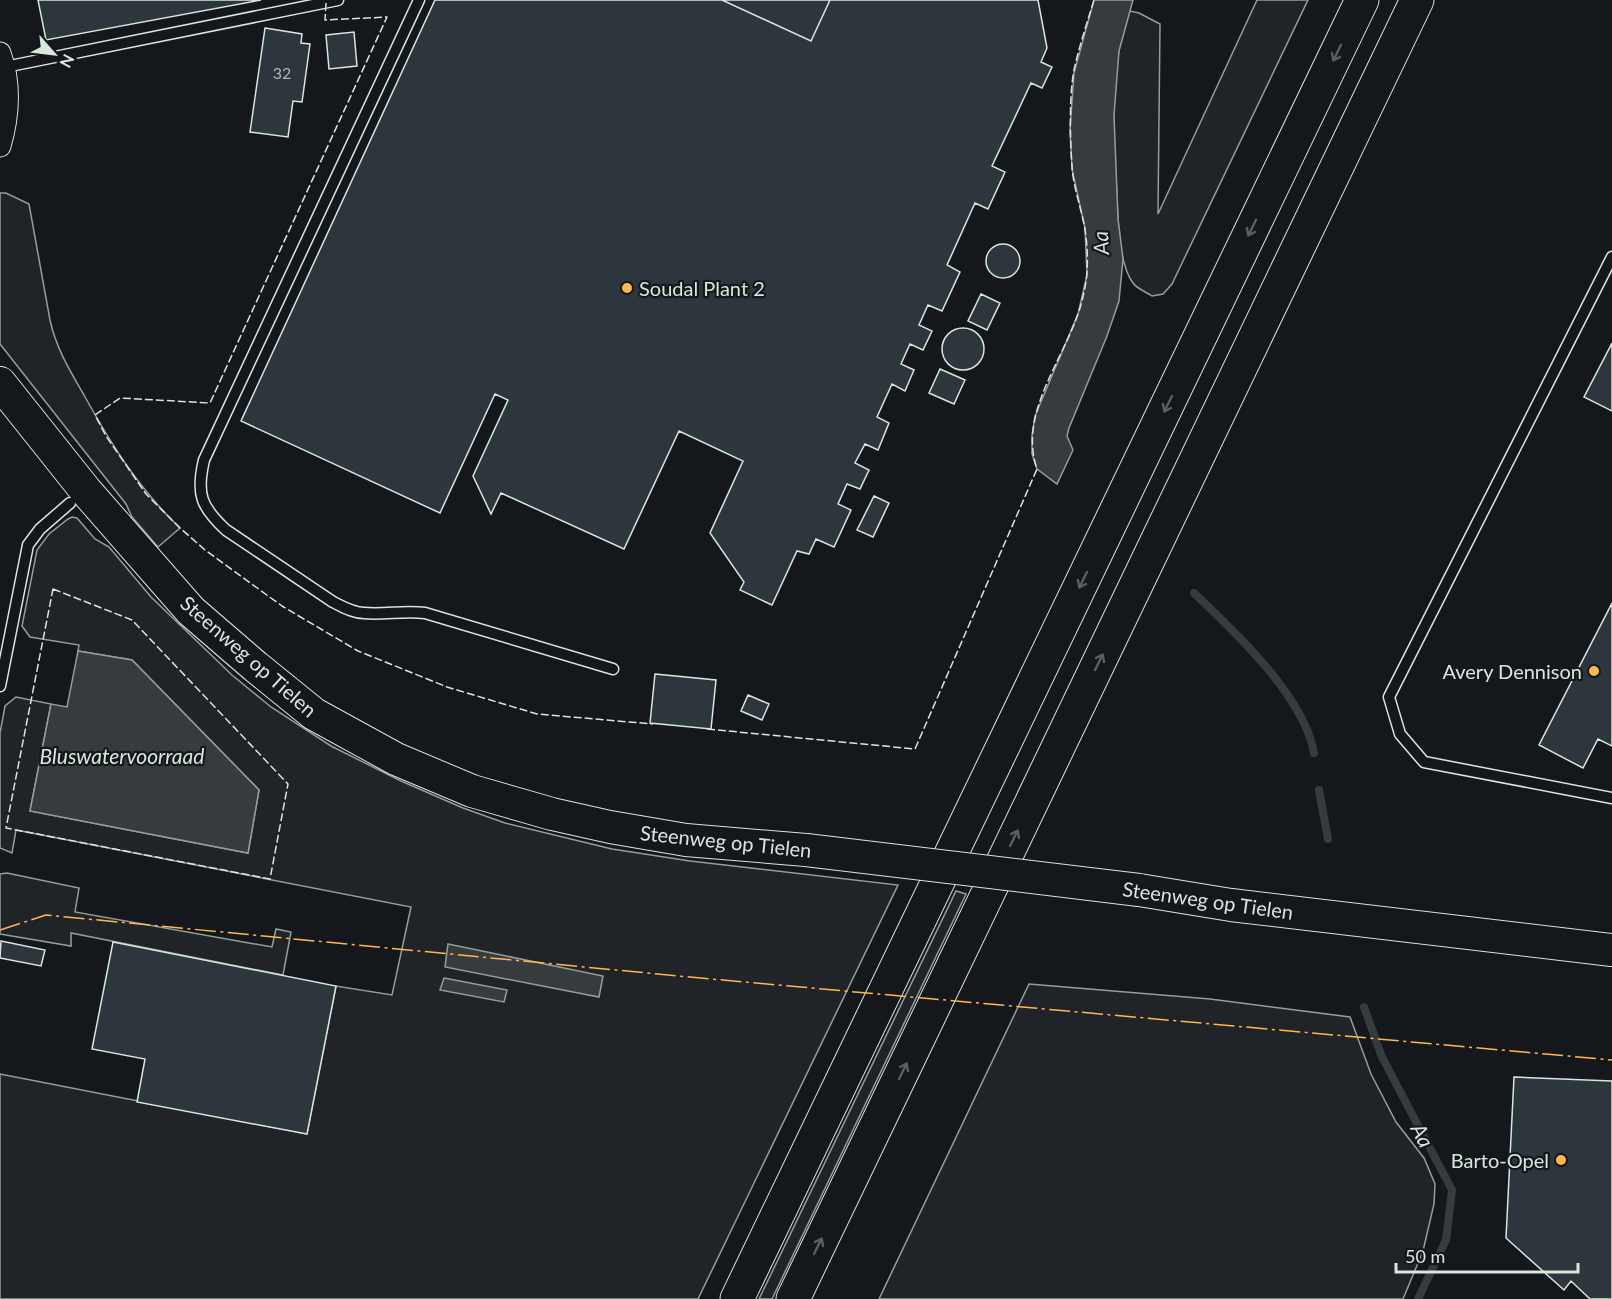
<svg xmlns="http://www.w3.org/2000/svg" width="1612" height="1299" font-family="Lato,sans-serif">
<rect width="100%" height="100%" fill="#14181c"/>
<path fill="#202428" stroke="#939e99" stroke-width="1.5" d="M 1257,0 L 1308,0 L 1172,284 L 1163,294 L 1152,296 C 1146,292 1136,288 1133,283 C 1119,265 1118,220 1117,197 C 1114,137 1107,69 1130,11 L 1139,13 L 1160,24 L 1158,214 Z
M 0,193 L 6,193 L 29,204 L 50,320 C 56,348 70,371 84,395 C 111,444 139,489 180,528 L 158,547 L 132,517 L 126,504 L 0,344 Z
M 72,517 L 77,518 L 95,539 L 109,547 L 151,597 L 232,675 L 271,707 L 331,746 L 401,781 L 463,808 L 505,823 L 612,849 L 690,861 L 898,885 L 698,1299 L 0,1299 L 0,1074 L 307,1134 L 336,986 L 392,995 L 411,907 L 16,830 L 12,853 L 0,848 L 0,733 L 5,706 L 16,697 L 51,704 L 30,811 L 248,853 L 259,790 L 132,660 L 78,651 L 79,645 L 30,637 L 22,626 L 37,550 L 49,534 L 68,519 Z
M 7,873 L 79,888 L 75,912 L 272,947 L 276,929 L 291,932 L 283,975 L 71,933 L 71,946 L 0,934 L 0,874 Z
M 956,891 L 966,894 L 772,1299 L 759,1299 Z
M 1029,984 L 1210,999 L 1350,1017 L 1371,1074 L 1396,1122 L 1424,1158 L 1435,1184 L 1434,1204 L 1423,1251 L 1403,1299 L 879,1299 Z"/>
<path fill="#363b3e" stroke="#939e99" stroke-width="1.5" d="M 1094,0 L 1133,0 L 1119,51 L 1114,115 L 1118,219 L 1123,259 L 1119,301 L 1107,336 L 1069,428 L 1067,436 L 1073,450 L 1057,484 L 1037,469 L 1032,454 L 1032,435 L 1035,416 L 1078,314 L 1087,275 L 1085,228 L 1072,169 L 1070,130 L 1074,73 Z
M 78,651 L 132,660 L 259,790 L 248,853 L 30,811 L 51,704 L 67,707 Z
M 448,944 L 603,976 L 599,997 L 445,967 Z
M 444,978 L 507,990 L 504,1002 L 440,990 Z"/>
<g fill="none" stroke-linecap="round" stroke-linejoin="round">
<path stroke="#363b3e" stroke-width="8" d="M 1194,593 C 1235,632 1304,696 1314,753
M 1319,790 L 1328,839
M 1364,1007 L 1382,1057 L 1452,1190 L 1446,1240 L 1418,1299"/>
</g>
<path fill="#2c363c" stroke="#d8e6dc" stroke-width="1.5" d="M 38,0 L 261,0 L 46,40 Z
M 435,0 L 722,0 L 811,41 L 830,0 L 1038,0 L 1047,48 L 1041,62 L 1052,67 L 1042,88 L 1031,83 L 992,166 L 1005,172 L 988,209 L 975,203 L 947,265 L 960,272 L 942,311 L 928,305 L 919,325 L 932,331 L 923,350 L 910,344 L 901,364 L 914,370 L 905,391 L 892,384 L 877,417 L 889,423 L 878,450 L 865,444 L 855,463 L 869,470 L 860,489 L 847,484 L 838,504 L 851,510 L 834,547 L 816,539 L 809,554 L 797,551 L 772,605 L 740,590 L 744,582 L 710,533 L 743,461 L 679,431 L 624,549 L 501,493 L 491,514 L 473,476 L 508,400 L 495,394 L 440,513 L 241,421 Z
M 722,0 L 830,0 L 811,41 Z
M 265,28 L 302,34 L 301,43 L 310,44 L 302,102 L 293,101 L 288,137 L 250,132 Z
M 354,32 L 357,66 L 329,69 L 326,35 Z
M986 261a17 17 0 1 1 34 0a17 17 0 1 1-34 0Z
M 981,294 L 1000,303 L 987,330 L 968,321 Z
M942 349a21 21 0 1 1 42 0a21 21 0 1 1-42 0Z
M 1612,343 L 1612,411 L 1584,397 Z
M 940,369 L 965,380 L 954,404 L 929,393 Z
M 874,496 L 889,503 L 873,537 L 857,530 Z
M 1612,603 L 1612,746 L 1598,739 L 1583,768 L 1539,745 Z
M 655,674 L 716,680 L 711,729 L 650,723 Z
M 748,695 L 769,704 L 762,720 L 741,711 Z
M 1,941 L 45,950 L 41,966 L 0,958 Z
M 113,942 L 336,986 L 307,1134 L 137,1102 L 145,1059 L 92,1049 Z
M 1514,1077 L 1612,1081 L 1612,1299 L 1590,1299 L 1571,1281 L 1564,1290 L 1506,1238 Z"/>
<g fill="none" stroke-linecap="round" stroke-linejoin="round">
<g stroke="#d8e6dc" stroke-width="13">
<path id="lane" d="M 419,0 L 204,460 C 196,494 201,507 226,530 L 333,602 C 343,607 353,613 364,613 C 385,615 404,610 425,613 L 613,669
M 5,67 L 338,0
M 1612,257 L 1389,697 L 1400,734 L 1424,762 L 1612,798
M 0,686 L 28,545 L 40,529 L 70,503"/>
</g>
<g stroke="#d8e6dc" stroke-width="23">
<path id="street" d="M 0,53 C 11,84 9,115 0,146"/>
</g>
<g stroke="#d8e6dc" stroke-width="34">
<path id="secondary" d="M 0,383 L 86,491 L 191,611 L 256,667 L 314,714 L 396,759 L 472,791 L 552,814 L 610,827 L 686,840 L 806,850
M 1139,890 L 1231,905 L 1612,950"/>
</g>
<g stroke="#d8e6dc" stroke-width="35">
<path id="highway" d="M 737,1299 L 1362,0
M 793,1299 L 1417,0"/>
</g>
<use href="#lane" stroke="#14181c" stroke-width="10"/>
<use href="#street" stroke="#14181c" stroke-width="21"/>
<use href="#secondary" stroke="#14181c" stroke-width="32"/>
<use href="#highway" stroke="#14181c" stroke-width="33"/>
<g stroke="#d8e6dc" stroke-width="34" stroke-linecap="butt">
<path id="secondary-bridge" d="M 806,850 L 1139,890"/>
</g>
<use href="#secondary-bridge" stroke="#14181c" stroke-width="32"/>
<path stroke="#d8e6dc" stroke-width="1.5" stroke-dasharray="8 3" stroke-linecap="butt" d="M 326,3 L 325,20 L 387,17 L 210,403 L 120,398 L 95,415 L 106,436 L 146,494 L 180,528 L 205,550 L 282,606 L 358,651 L 447,687 L 537,714 L 653,724
M 53,589 L 132,620 L 288,784 L 270,879 L 6,828 Z
M 707,729 L 915,749 L 1037,469 C 1016,408 1073,351 1084,292 C 1089,271 1088,245 1084,224 C 1080,205 1073,185 1072,166 C 1070,140 1069,96 1074,70 C 1079,47 1087,23 1094,0"/>
<path stroke="#ffb74d" stroke-width="1.5" stroke-dasharray="21 4.5 3 4.5" stroke-linecap="butt" d="M 0,930 L 46,915 L 678,976 L 1612,1060"/>
</g>
<defs><path id="oneway-shaft" d="M-6 0H5M1.5-3L5.5 0L1.5 3" fill="none" stroke-width="1.6" stroke-linecap="round" stroke-linejoin="round" transform="scale(1.5)"/></defs>
<g stroke="#59605f">
<use href="#oneway-shaft" transform="translate(1337 53) rotate(116)"/>
<use href="#oneway-shaft" transform="translate(1252 228) rotate(116)"/>
<use href="#oneway-shaft" transform="translate(1168 404) rotate(116)"/>
<use href="#oneway-shaft" transform="translate(1083 580) rotate(116)"/>
<use href="#oneway-shaft" transform="translate(1099 662) rotate(-64)"/>
<use href="#oneway-shaft" transform="translate(1014 838) rotate(-64)"/>
<use href="#oneway-shaft" transform="translate(903 1071) rotate(-64)"/>
<use href="#oneway-shaft" transform="translate(818 1246) rotate(-64)"/>
</g>
<g fill="#ffb74d" stroke="#14181c" stroke-width="2">
<circle cx="627" cy="288" r="6"/>
<circle cx="1594" cy="671" r="6"/>
<circle cx="1561" cy="1160" r="6"/>
</g>
<g text-anchor="middle" dominant-baseline="central" stroke-width="4.5" stroke-linejoin="round" paint-order="stroke">
<g font-size="16" fill="#adbab4">
<text x="282" y="72">32</text>
</g>
<g font-size="20" fill="#d8e6dc" stroke="#14181c" text-anchor="end">
<text x="639" y="288" text-anchor="start">Soudal Plant 2</text>
<text x="1582" y="671">Avery Dennison</text>
<text x="1549" y="1160">Barto-Opel</text>
</g>
<g font-size="20" fill="#d8e6dc" stroke="#14181c">
<text transform="translate(249 656) rotate(41)">Steenweg op Tielen</text>
<text transform="translate(726 841) rotate(6)">Steenweg op Tielen</text>
<text transform="translate(1208 900) rotate(8)">Steenweg op Tielen</text>
</g>
<g font-size="21" font-style="italic" fill="#d8e6dc" stroke="#14181c">
<text transform="translate(1100 243) rotate(-94)">Aa</text>
<text x="122" y="755">Bluswatervoorraad</text>
<text transform="translate(1423 1135) rotate(62)">Aa</text>
</g>
</g>
<g transform="translate(54 54) rotate(118)" stroke="#14181c" stroke-width="4.5" paint-order="stroke">
<path d="M0-4.5L10 22L0 15L-10 22Z" fill="#d8e6dc"/>
<text y="-9" font-size="16" font-weight="bold" text-anchor="middle" fill="#d8e6dc">N</text>
</g>
<path d="M1396 1263v9h182v-9" fill="none" stroke="#d8e6dc" stroke-width="3"/>
<text x="1405" y="1263" font-size="18" fill="#d8e6dc" stroke="#14181c" stroke-width="4.5" paint-order="stroke">50 m</text>
</svg>
